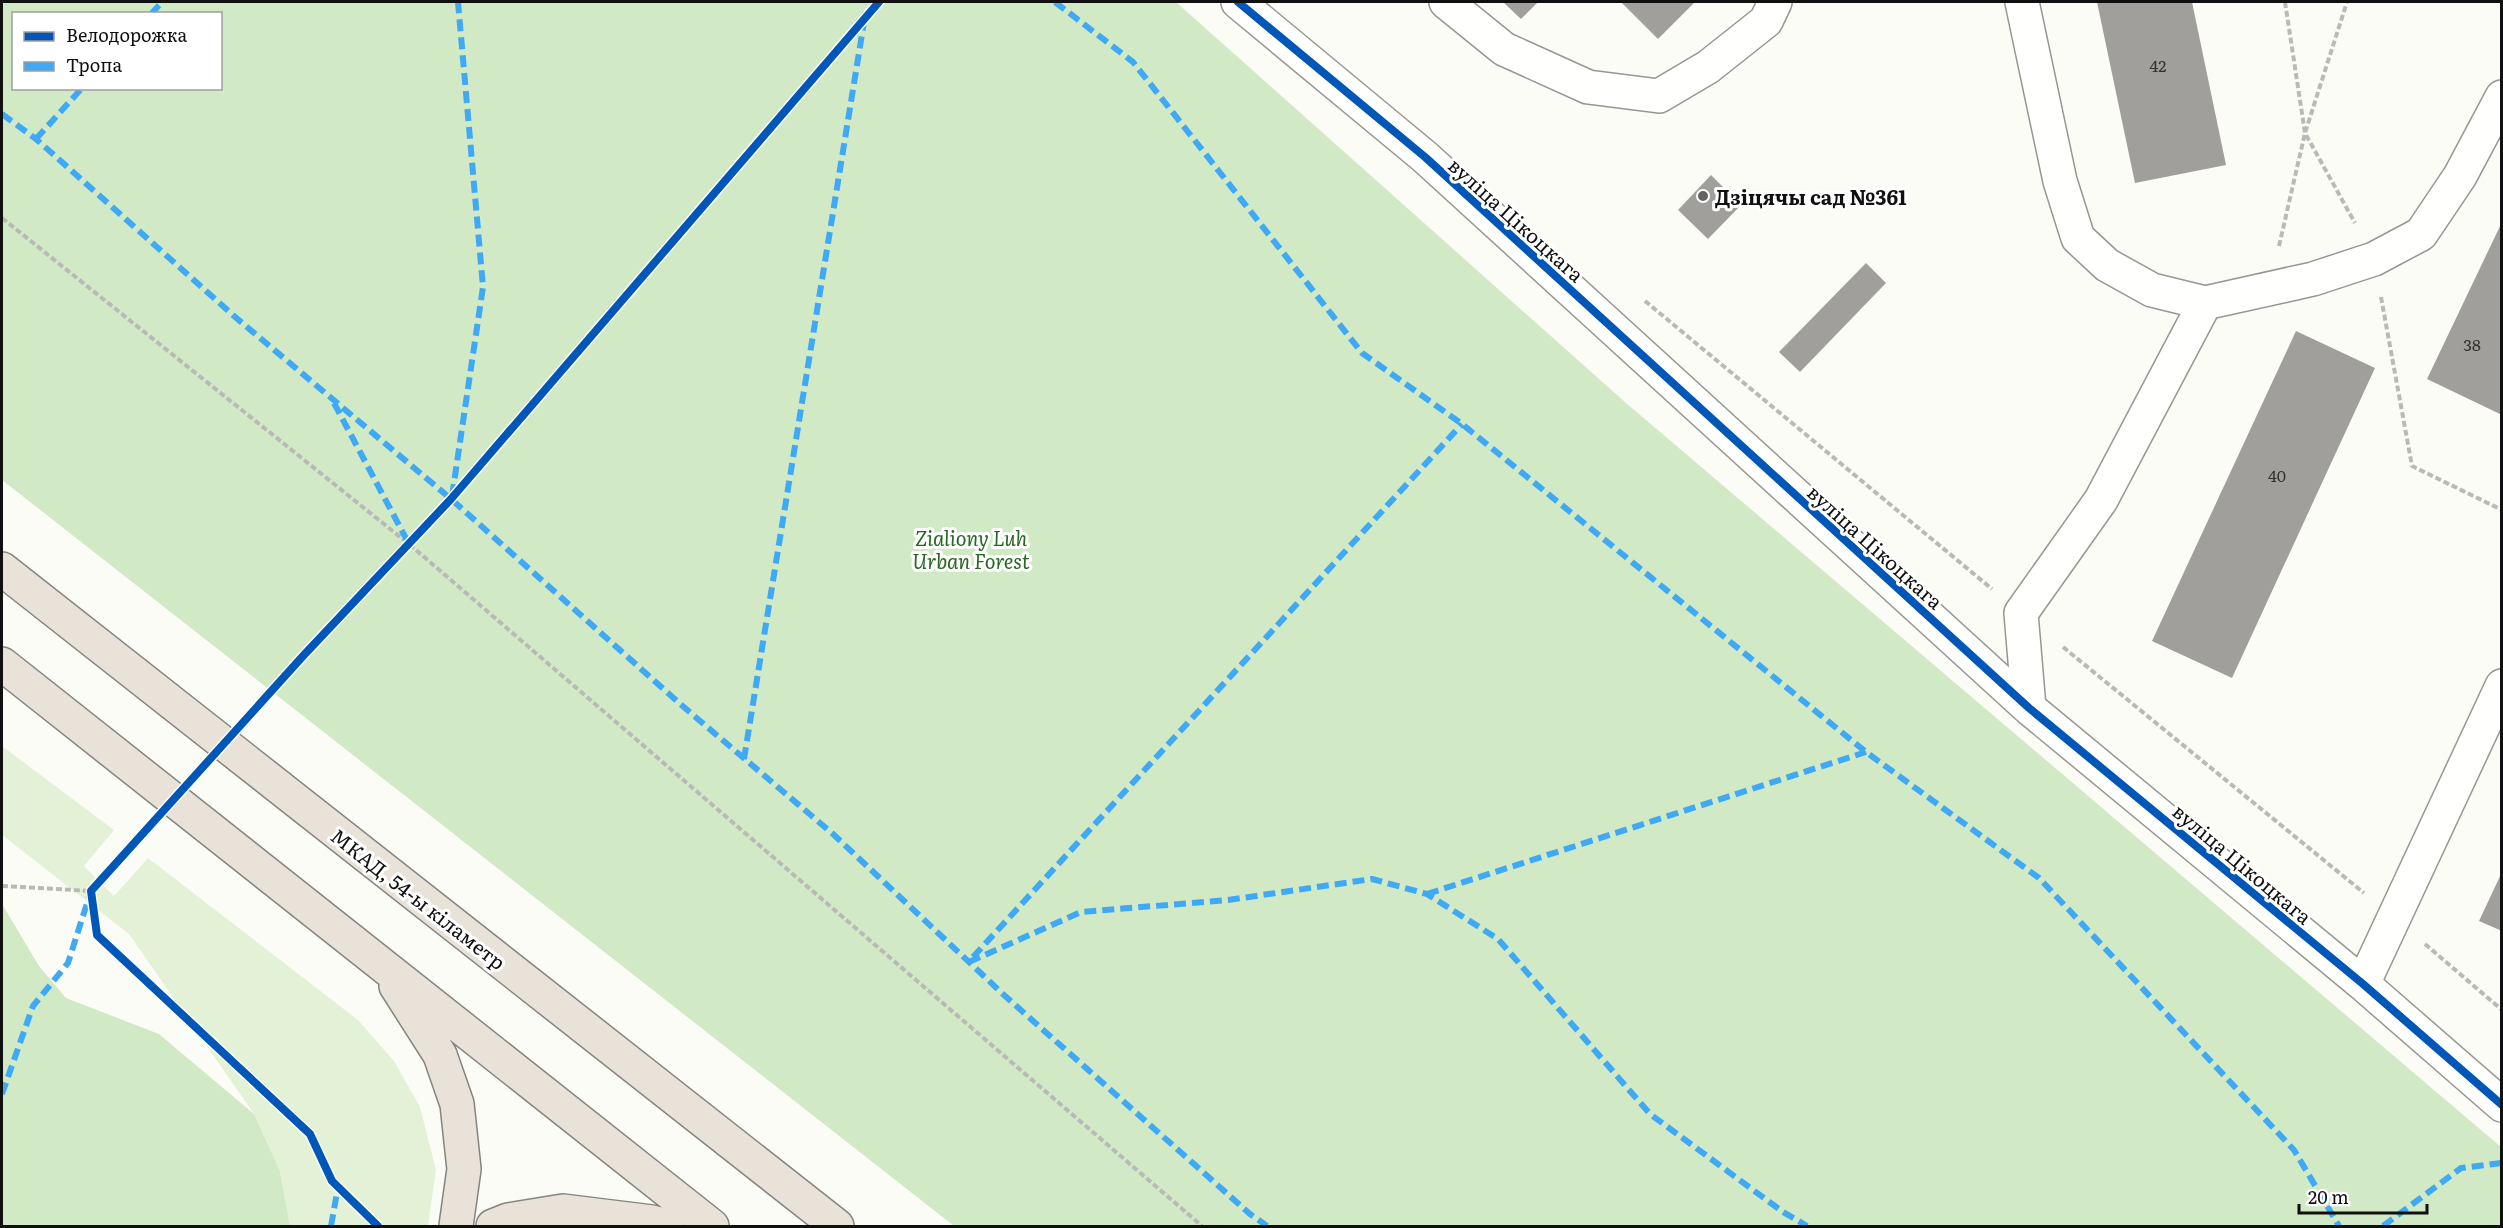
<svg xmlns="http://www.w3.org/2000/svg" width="2503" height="1228" font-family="Literata,serif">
<rect width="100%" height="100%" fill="#fcfcf7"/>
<path fill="#e3f2d7" d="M 2,746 L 114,830 L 84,866 L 114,896 L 148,858 L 358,1020 L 394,1061 L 420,1107 L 436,1170 L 428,1226 L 290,1226 L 280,1171 L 254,1114 L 129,934 L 2,835 Z"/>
<path fill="#d2e9c6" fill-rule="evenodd" d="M 2,2 L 1176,2 L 1626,403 L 2501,1147 L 2501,1226 L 954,1226 L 2,480 ZM 14,14 L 220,14 L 220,88 L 14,88 Z
M 2,904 L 39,966 L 66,998 L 159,1034 L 254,1114 L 280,1171 L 290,1226 L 2,1226 Z"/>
<path fill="#a09f9c" d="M 1503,2 L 1538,2 L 1521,19 Z
M 1621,2 L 1695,2 L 1658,39 Z
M 2097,2 L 2192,2 L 2226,165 L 2135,183 Z
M 1711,175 L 1741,205 L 1708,239 L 1678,210 Z
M 2502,222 L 2502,415 L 2427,379 Z
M 1866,263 L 1886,283 L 1800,372 L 1779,352 Z
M 2296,331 L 2375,368 L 2232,678 L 2152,641 Z
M 2502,872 L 2502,931 L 2479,921 Z"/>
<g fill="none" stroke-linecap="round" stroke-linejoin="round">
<g stroke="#969694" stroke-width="36">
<path id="minor" d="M 1238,2 L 1425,157 L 2029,708 L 2363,984 L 2502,1105
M 1446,2 L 1504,49 L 1588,87 L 1659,96 L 1708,67 L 1766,21 L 1775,2
M 2022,2 L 2060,181 L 2078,238 L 2107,265 L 2152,290 L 2205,303 L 2313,279 L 2374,259 L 2421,234 L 2460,176 L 2502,97
M 2029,708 L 2021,613 L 2101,500 L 2205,303
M 2363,984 L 2502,686"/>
</g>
<g stroke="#848481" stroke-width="36">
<path id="highway" d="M 2,569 L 837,1226
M 2,664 L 712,1226
M 396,986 L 440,1055 L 457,1104 L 464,1169 L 456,1226
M 493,1226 L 508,1220 L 563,1211 L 652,1222 L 667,1226"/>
</g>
<path stroke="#b9b9b8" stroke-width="4" stroke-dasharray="6 3" stroke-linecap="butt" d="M 2285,2 L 2305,133 L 2355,223
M 2,218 L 409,544 L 1202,1226
M 2279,246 L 2305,133 L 2347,2
M 2381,297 L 2412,466 L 2502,510
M 1645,301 L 1992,589
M 2063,647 L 2364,893
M 303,656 L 451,499 L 879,2
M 2,886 L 91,891
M 2425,944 L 2502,1010"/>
<use href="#minor" stroke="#fffffe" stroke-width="33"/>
<use href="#highway" stroke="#e9e2d8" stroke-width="33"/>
<path stroke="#3fa9f5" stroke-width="6" stroke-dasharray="12 6" stroke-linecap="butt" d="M 1055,2 L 1133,62 L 1362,353 L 1462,424 L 1866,752 L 2039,878 L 2294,1150 L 2339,1226
M 151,14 L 162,2
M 2,114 L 36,139 L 234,316 L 451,499 L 679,703 L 833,834 L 1004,995 L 1250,1214 L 1267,1226
M 36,139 L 82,88
M 334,403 L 409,544
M 452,496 L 483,287 L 458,2
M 744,759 L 864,22
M 1427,894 L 1866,752
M 973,957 L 1462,424
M 969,962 L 1081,912 L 1228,900 L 1372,879 L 1427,894 L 1498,939 L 1650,1114 L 1783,1212 L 1807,1226
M 2,1094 L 33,1006 L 68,963 L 89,897
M 331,1226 L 338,1187
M 2383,1226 L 2461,1168 L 2502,1163"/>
<g stroke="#fff" stroke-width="11">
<path id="cycleway" d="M 1238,2 L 1425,157 L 2029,708 L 2363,984 L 2502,1105
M 378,1226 L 332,1181 L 310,1134 L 97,935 L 91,891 L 303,656 L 451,499 L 879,2"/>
</g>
<use href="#cycleway" stroke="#0057b8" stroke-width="8"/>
</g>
<circle fill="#636361" stroke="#fff" stroke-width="2" cx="1703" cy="196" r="6"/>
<g text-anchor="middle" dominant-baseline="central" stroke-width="6" stroke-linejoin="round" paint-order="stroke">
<g font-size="16" fill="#343433">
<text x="2158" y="65">42</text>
<text x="2472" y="344">38</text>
<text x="2277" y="475">40</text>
</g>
<g font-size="20" font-weight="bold" fill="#101010" stroke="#fff" text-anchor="start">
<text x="1715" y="196">Дзіцячы сад №361</text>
</g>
<g font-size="20" fill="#101010" stroke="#fff">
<text transform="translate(1517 219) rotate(42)">вуліца Цікоцкага</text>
<text transform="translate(1876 546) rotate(42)">вуліца Цікоцкага</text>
<text transform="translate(2243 863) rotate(40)">вуліца Цікоцкага</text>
<text transform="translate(419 898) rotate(38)">МКАД, 54-ы кіламетр</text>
</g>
<g font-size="20" font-style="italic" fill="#266721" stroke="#fff">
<text x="971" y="537">Zialiony Luh<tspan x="971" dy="23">Urban Forest</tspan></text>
</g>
</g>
<rect width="2503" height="1228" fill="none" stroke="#101010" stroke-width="6"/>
<rect x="12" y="12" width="210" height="78" fill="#ffffff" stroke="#9f9f9f" stroke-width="1.5"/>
<rect x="24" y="32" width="30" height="9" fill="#0057b8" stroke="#9f9f9f" stroke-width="1.5"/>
<text x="66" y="42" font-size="18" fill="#101010">Велодорожка</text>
<rect x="24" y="62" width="30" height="9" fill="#3fa9f5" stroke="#9f9f9f" stroke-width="1.5"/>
<text x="66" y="72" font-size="18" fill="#101010">Тропа</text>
<path d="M2299 1204v9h128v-9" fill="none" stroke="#101010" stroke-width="3"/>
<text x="2308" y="1204" font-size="18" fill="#101010" stroke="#ffffff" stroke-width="4.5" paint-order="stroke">20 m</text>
</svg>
